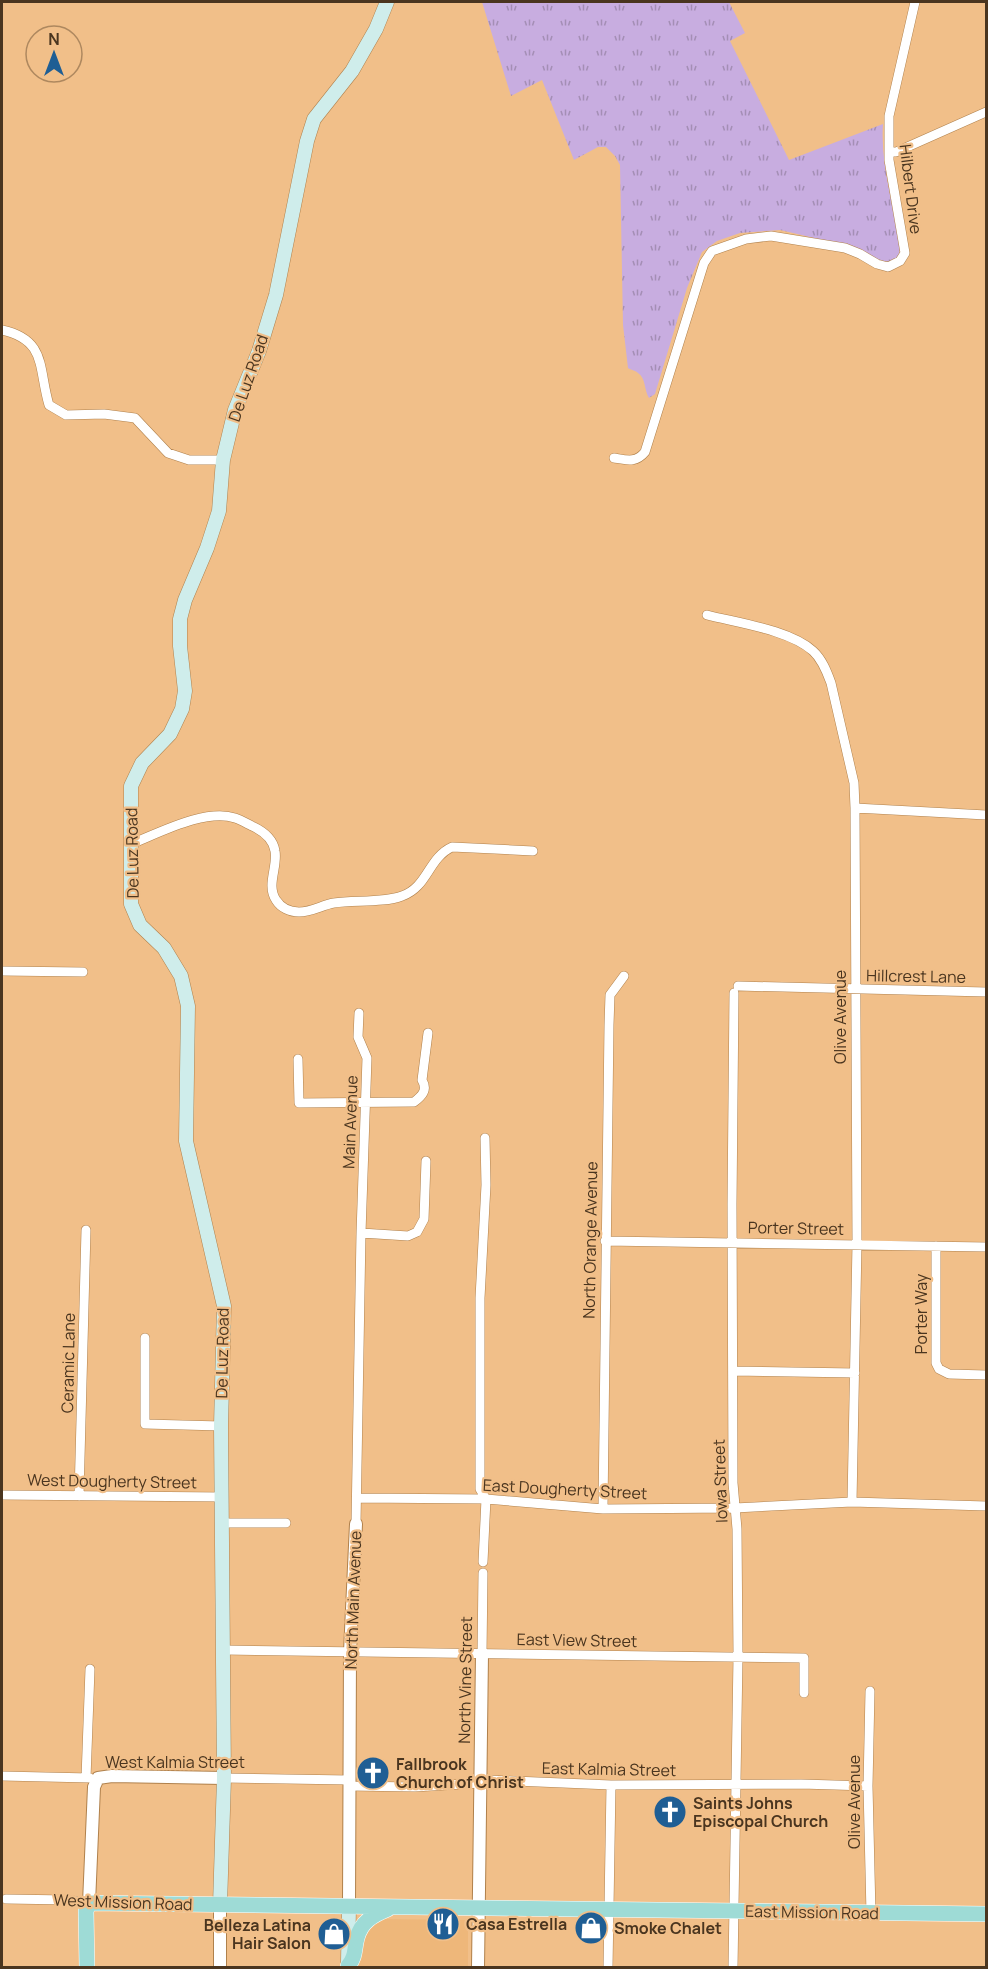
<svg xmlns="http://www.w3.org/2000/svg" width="988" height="1969" font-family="Manrope,sans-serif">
<defs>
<pattern id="grass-tufts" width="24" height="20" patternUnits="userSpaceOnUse" patternTransform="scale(1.5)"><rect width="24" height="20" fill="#c8ade0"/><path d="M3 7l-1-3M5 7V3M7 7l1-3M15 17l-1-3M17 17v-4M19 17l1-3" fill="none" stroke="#a48eb5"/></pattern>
</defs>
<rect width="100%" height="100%" fill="#f1bf89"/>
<path fill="#eeb77a" d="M 375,1919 L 468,1920 L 468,1967 L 359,1968 L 359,1937 Z"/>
<path fill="url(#grass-tufts)" d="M 482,2 L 729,2 L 745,33 L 730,41 L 789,160 L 883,124 C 880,166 895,207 900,249 L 898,259 L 888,262 L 878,260 L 853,247 L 780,230 L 740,233 L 717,241 L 702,252 L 687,288 L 655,394 L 649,398 C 644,390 646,378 638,373 C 635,370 631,370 628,368 L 623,325 L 620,165 L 615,156 L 606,147 L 598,147 L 574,160 L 542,80 L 511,96 Z"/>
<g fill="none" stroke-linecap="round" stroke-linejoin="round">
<g stroke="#b0814c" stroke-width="10">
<path id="minor" d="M 889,152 L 896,152 L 986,112
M 2,330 C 47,340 38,368 49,405 L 66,415 L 104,414 L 135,418 L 168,453 L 189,460 L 223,460
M 614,458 C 627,460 636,463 645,452 L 704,263 L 712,251 L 746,239 L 771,236 L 845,248 L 860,254 L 877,264 L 888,267 L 900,261 L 905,253 L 889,160 L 889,116 L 915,2
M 707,615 C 738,623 790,630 813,651 C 822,659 827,672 831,683 L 854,783 L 855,808 L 857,1244 L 852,1502
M 855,808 L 986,815
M 131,844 C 159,833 206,808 235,818 C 241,820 246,823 252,826 C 263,831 273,838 275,851 C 278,867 266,885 276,900 C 281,908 290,912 299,912 C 312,912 322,905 334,903 C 354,900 384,903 402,896 C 428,887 428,858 452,847 L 533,851
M 2,971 L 83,972
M 738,986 L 986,992
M 298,1059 L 299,1103 L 414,1102 C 422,1096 428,1090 422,1080 L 428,1033
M 361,1233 L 408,1236 L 417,1232 L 424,1219 L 426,1161
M 605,1241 L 986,1247
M 936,1246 L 936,1363 L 939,1369 L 949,1374 L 986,1375
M 145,1338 L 145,1424 L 221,1426
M 733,1371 L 855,1373
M 2,1495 L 223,1497
M 79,1496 L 86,1230
M 357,1498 L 486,1499 L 603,1509 L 735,1508 L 852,1502 L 986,1506
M 603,1509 L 609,1025 L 610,995 L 624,976
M 223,1523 L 286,1523
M 356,1524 L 361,1233 L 367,1058 L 358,1037 L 359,1013
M 483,1562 L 486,1499 L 480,1489 L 480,1298 L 486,1185 L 485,1138
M 224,1650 L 804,1658 L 804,1693
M 482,1654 L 483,1573
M 870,1691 L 868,1786 L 871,1914
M 2,1776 L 90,1778
M 86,1778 L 90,1669
M 224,1778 L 349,1780
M 349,1786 L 415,1787 L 480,1783 L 488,1780 L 611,1785 L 801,1784 L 868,1786
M 6,1899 L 68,1900 L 89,1903
M 608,1968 L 611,1785
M 733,1968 L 738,1657 L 737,1529 L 733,1483 L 732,1204 L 734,993"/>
</g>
<g stroke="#b0814c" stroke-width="14">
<path id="tertiary" d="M 89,1903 L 94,1787 L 98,1778 L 112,1776 L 224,1778
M 349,1907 L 350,1652 L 356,1524
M 220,1968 L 220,1905
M 478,1968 L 482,1654"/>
</g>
<g stroke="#b0814c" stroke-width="15">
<path id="secondary" d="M 220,1905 L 224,1778 L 221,1426 L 224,1306 L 186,1141 L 188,1006 L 181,976 L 164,948 L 140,925 L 131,904 L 131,786 L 142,763 L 170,734 L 182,709 L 185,691 L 180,646 L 180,619 L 185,600 L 207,548 L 219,511 L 223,460 L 235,410 L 259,351 L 276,295 L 307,141 L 314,119 L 352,71 L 376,29 L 387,2
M 348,1962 L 349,1907"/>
</g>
<g stroke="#fff" stroke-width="16">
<path id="primary" d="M 348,1966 C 356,1957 354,1949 357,1938 C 361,1922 373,1915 388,1909
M 87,1968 L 86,1911 L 89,1903 L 986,1914"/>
</g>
<use href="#minor" stroke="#fff" stroke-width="9"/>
<use href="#tertiary" stroke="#fff" stroke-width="12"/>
<use href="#secondary" stroke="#cfedeb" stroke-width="14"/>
<use href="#primary" stroke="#9edbd6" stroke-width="15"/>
</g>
<defs>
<g id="church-disc" transform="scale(1.725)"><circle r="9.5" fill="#1f5e94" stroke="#f1bf89"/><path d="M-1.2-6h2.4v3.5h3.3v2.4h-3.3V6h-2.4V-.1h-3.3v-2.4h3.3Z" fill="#fff"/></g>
<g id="restaurant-disc" transform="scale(1.725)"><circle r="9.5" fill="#1f5e94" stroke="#f1bf89"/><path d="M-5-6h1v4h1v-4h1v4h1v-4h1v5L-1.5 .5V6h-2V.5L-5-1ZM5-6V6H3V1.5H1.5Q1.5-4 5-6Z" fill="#fff"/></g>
<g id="shop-disc" transform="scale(1.725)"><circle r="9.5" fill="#1f5e94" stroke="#f1bf89"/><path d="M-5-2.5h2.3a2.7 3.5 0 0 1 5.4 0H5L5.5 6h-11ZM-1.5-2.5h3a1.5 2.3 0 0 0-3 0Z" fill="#fff"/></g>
</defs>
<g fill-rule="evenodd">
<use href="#church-disc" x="373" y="1773"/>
<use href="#church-disc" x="670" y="1812"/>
<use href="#restaurant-disc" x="443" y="1924"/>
<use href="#shop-disc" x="591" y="1928"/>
<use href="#shop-disc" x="334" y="1934"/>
</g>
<g text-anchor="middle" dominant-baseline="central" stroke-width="4.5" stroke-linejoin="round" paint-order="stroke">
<g font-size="16" fill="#4a351f" stroke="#f1bf89">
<text transform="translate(911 189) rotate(83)">Hilbert Drive</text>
<text transform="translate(248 378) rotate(-71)">De Luz Road</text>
<text transform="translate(132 853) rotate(-91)">De Luz Road</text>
<text transform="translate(916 976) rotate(1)">Hillcrest Lane</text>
<text transform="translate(840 1017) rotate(-90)">Olive Avenue</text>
<text transform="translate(350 1122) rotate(-88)">Main Avenue</text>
<text transform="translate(796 1228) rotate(1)">Porter Street</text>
<text transform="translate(590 1240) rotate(-89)">North Orange Avenue</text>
<text transform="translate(921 1314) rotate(-90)">Porter Way</text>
<text transform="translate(222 1353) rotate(-89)">De Luz Road</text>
<text transform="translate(68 1363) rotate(-89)">Ceramic Lane</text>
<text transform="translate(112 1481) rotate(1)">West Dougherty Street</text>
<text transform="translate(720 1481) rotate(-92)">Iowa Street</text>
<text transform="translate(565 1489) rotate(3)">East Dougherty Street</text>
<text transform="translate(353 1600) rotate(-88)">North Main Avenue</text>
<text transform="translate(577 1640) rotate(1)">East View Street</text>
<text transform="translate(465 1680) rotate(-89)">North Vine Street</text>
<text x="175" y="1762">West Kalmia Street</text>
<text transform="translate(609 1769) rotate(1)">East Kalmia Street</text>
<text transform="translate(854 1802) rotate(-90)">Olive Avenue</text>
<text transform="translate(123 1902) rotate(2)">West Mission Road</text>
<text transform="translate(812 1912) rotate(1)">East Mission Road</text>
</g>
<g font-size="16" font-weight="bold" fill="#4a351f" stroke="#f1bf89" text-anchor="start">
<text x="396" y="1764">Fallbrook<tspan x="396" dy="18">Church of Christ</tspan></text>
<text x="693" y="1803">Saints Johns<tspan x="693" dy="18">Episcopal Church</tspan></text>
<text x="466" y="1924">Casa Estrella</text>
<text x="311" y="1925" text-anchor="end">Belleza Latina<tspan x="311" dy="18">Hair Salon</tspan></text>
<text x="614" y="1928">Smoke Chalet</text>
</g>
</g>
<rect width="988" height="1969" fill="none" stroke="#4a351f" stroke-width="6"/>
<g transform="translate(54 54)"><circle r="28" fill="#f1bf89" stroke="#ae885f" stroke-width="1.5"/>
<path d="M0-4.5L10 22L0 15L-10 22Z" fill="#1f5e94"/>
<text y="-9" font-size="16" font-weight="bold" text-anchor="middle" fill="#4a351f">N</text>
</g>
</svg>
